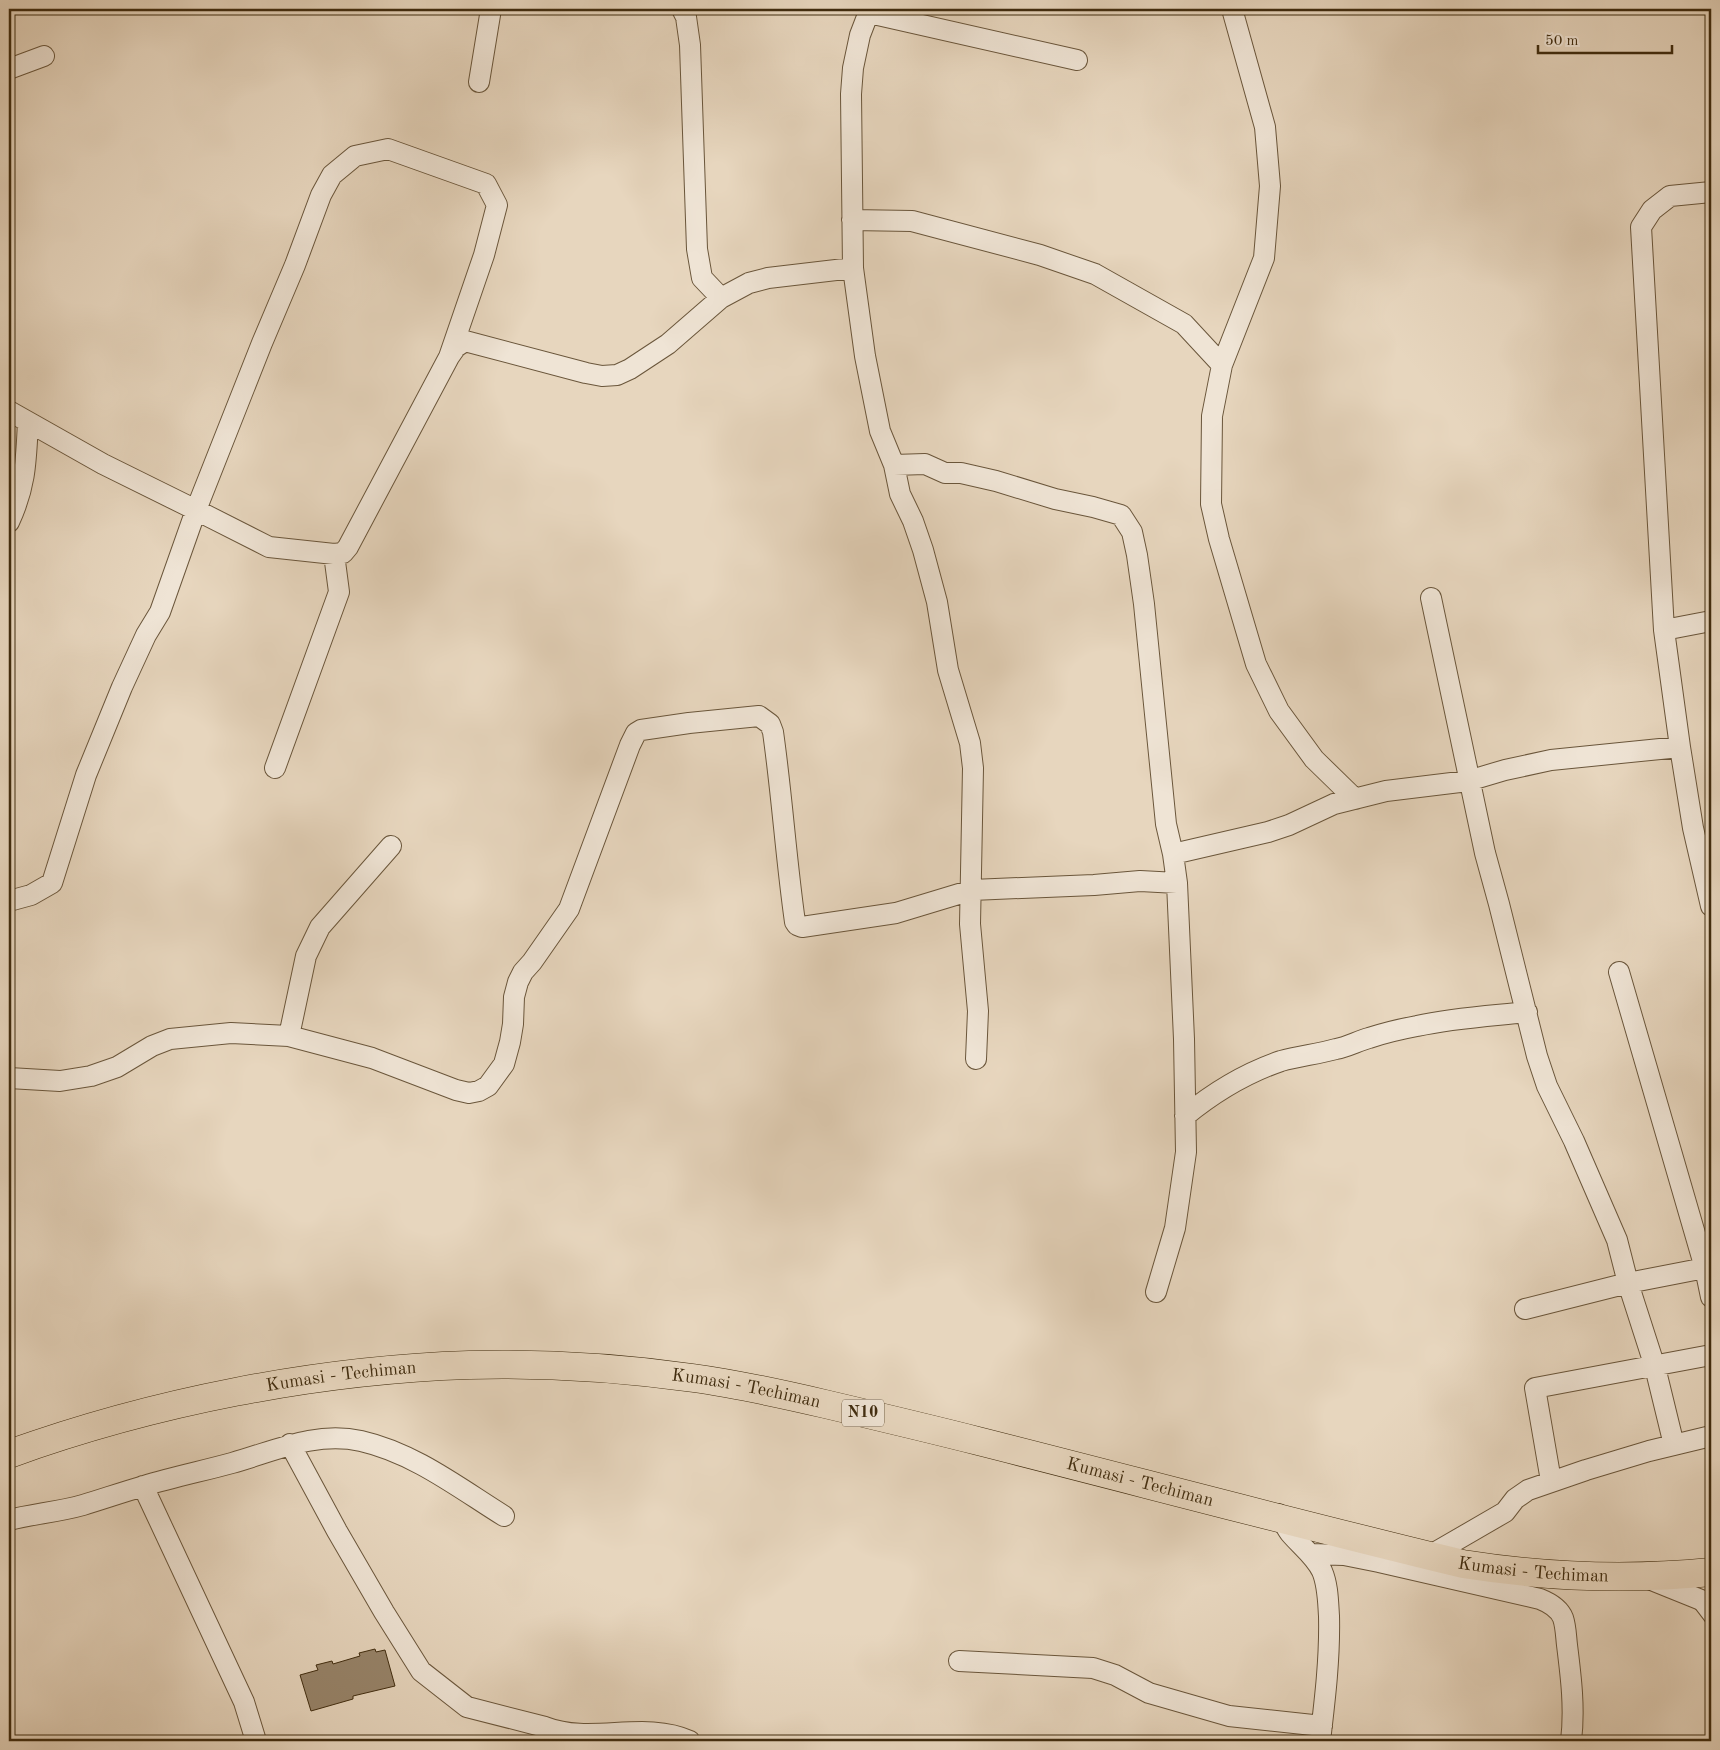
<svg xmlns="http://www.w3.org/2000/svg" width="1720" height="1750" font-family="'Old Standard TT',serif">
<rect width="100%" height="100%" fill="#e7d6be"/>
<filter id="stains"><feTurbulence type="fractalNoise" baseFrequency=".004" numOctaves="4"/><feColorMatrix values="0 0 0 0 .2 0 0 0 0 .09 0 0 0 0 .02 0 0 0 .5 -.17"/></filter>
<radialGradient id="worn" r=".72"><stop offset=".6" stop-color="#630" stop-opacity="0"/><stop offset="1" stop-color="#630" stop-opacity=".3"/></radialGradient>
<path fill="#97846a" stroke="#402c0f" d="M 375,1649 L 376,1652 L 385,1650 L 395,1686 L 353,1696 L 353,1699 L 311,1711 L 300,1675 L 318,1670 L 316,1665 L 332,1661 L 333,1664 L 360,1656 L 359,1653 Z"/>
<g fill="none" stroke-linecap="round" stroke-linejoin="round">
<g stroke="#6a563b" stroke-width="12">
<path id="lane" d="M 1698,1603 L 1711,1620"/>
</g>
<g stroke="#6a563b" stroke-width="22">
<path id="street" d="M 682,9 L 686,17 L 690,45 L 697,249 L 702,278 L 721,298
M 870,9 L 860,35 L 853,68 L 851,94 L 853,268 L 865,356 L 880,431 L 894,465 L 900,494 L 913,521 L 923,550 L 937,602 L 948,670 L 970,743 L 973,768 L 970,924 L 978,1011 L 976,1059
M 869,13 L 1077,60
M 9,69 L 44,56
M 479,82 L 491,9
M 1711,192 L 1670,196 L 1652,210 L 1641,227 L 1664,630 L 1680,747 L 1693,828 L 1711,906
M 852,220 L 912,221 L 1040,255 L 1095,274 L 1184,324 L 1222,365 L 1212,416 L 1211,504 L 1219,539 L 1256,664 L 1279,711 L 1314,759 L 1355,799
M 449,357 L 484,255 L 497,205 L 486,184 L 388,149 L 355,156 L 332,175 L 321,195 L 295,265 L 262,343 L 196,510 L 269,547 L 334,554 L 343,553 L 348,547 L 449,357 L 456,347 L 465,341 L 586,373 L 602,376 L 617,375 L 630,369 L 668,344 L 721,298 L 749,283 L 768,278 L 853,268
M 1222,365 L 1264,258 L 1270,186 L 1265,127 L 1232,9
M 9,411 L 103,464 L 196,510 L 160,612 L 146,635 L 122,687 L 86,775 L 52,883 L 31,895 L 9,901
M 894,465 L 925,464 L 945,473 L 961,473 L 996,481 L 1055,499 L 1093,507 L 1121,515 L 1132,532 L 1137,555 L 1144,604 L 1166,824 L 1173,854 L 1177,883 L 1184,1039 L 1186,1152 L 1175,1228 L 1156,1292
M 9,522 C 26,486 26,460 28,422
M 1431,598 L 1485,853 L 1499,904 L 1537,1056 L 1547,1086 L 1574,1141 L 1617,1240 L 1628,1283 L 1655,1367 L 1674,1445
M 1664,630 L 1711,621
M 275,768 L 339,592 L 334,554
M 1173,854 L 1268,832 L 1289,825 L 1334,804 L 1386,791 L 1468,781 L 1505,770 L 1551,760 L 1680,747
M 289,1036 L 306,956 L 320,927 L 391,846
M 9,1078 L 60,1081 L 91,1076 L 117,1067 L 152,1046 L 170,1039 L 231,1033 L 289,1036 L 372,1058 L 456,1090 L 469,1093 L 479,1091 L 488,1086 L 504,1064 L 510,1042 L 513,1024 L 514,997 L 518,982 L 523,972 L 532,962 L 569,909 L 630,745 L 636,733 L 641,730 L 689,723 L 759,716 L 770,724 L 773,732 C 782,795 786,859 795,922 L 797,925 L 802,927 L 896,913 L 972,890 L 1094,885 L 1140,881 L 1177,883
M 1185,1116 C 1213,1093 1246,1073 1281,1061 C 1299,1056 1318,1054 1336,1049 C 1347,1047 1358,1041 1369,1038 C 1384,1033 1401,1029 1417,1026 C 1453,1018 1490,1016 1527,1012
M 1711,1267 L 1705,1268 L 1711,1297
M 1525,1309 L 1628,1283 L 1705,1268 L 1619,972
M 290,1444 L 337,1531 L 384,1612 L 421,1671 L 467,1707 L 545,1727 C 591,1745 644,1720 690,1741
M 1551,1481 L 1535,1388 L 1711,1355
M 143,1486 L 244,1702 L 256,1741
M 1278,1514 C 1283,1519 1285,1527 1290,1533 C 1300,1545 1315,1556 1322,1571 C 1328,1585 1328,1601 1329,1616 C 1330,1658 1325,1699 1320,1741
M 9,1520 C 33,1514 58,1512 83,1505 C 103,1499 123,1492 144,1486 C 173,1477 203,1471 232,1463 C 275,1451 315,1431 361,1441 C 414,1453 459,1488 504,1516
M 1310,1554 L 1344,1555 L 1379,1562 L 1540,1599 C 1550,1603 1559,1608 1563,1618 C 1566,1627 1566,1637 1567,1645 C 1571,1677 1575,1709 1571,1741
M 1429,1556 L 1505,1512 L 1515,1499 L 1528,1490 L 1586,1470 L 1649,1451 L 1711,1436
M 1649,1579 L 1711,1604
M 959,1661 L 1093,1668 L 1115,1675 L 1149,1693 L 1229,1716 L 1322,1726"/>
</g>
<g stroke="#402c0f" stroke-width="29">
<g id="highway">
<path id="s1" d="M 9,1454 C 153,1402 316,1370 469,1365 C 544,1363 620,1368 693,1378 C 738,1384 782,1394 825,1404 C 876,1416 927,1428 978,1441 C 1140,1482 1301,1525 1463,1564 C 1545,1577 1629,1580 1711,1572"/>
</g>
</g>
<use href="#lane" stroke="#efe4d5" stroke-width="10"/>
<use href="#street" stroke="#efe4d5" stroke-width="20"/>
<use href="#highway" stroke="#e7d6be" stroke-width="28"/>
</g>
<g text-anchor="middle" dominant-baseline="central" stroke-width="4" stroke-linejoin="round" paint-order="stroke">
<rect fill="#efe4d5" stroke="#74634a" stroke-width="1" x="842" y="1399.5" width="42" height="27" rx="4"/>
<g font-size="16" font-weight="bold" fill="#402c0f">
<text x="863" y="1413">N10</text>
</g>
<g font-size="18" fill="#402c0f" stroke="#efe4d5">
<text stroke="none"><textPath href="#s1" startOffset="342">Kumasi - Techiman</textPath></text>
<text stroke="none"><textPath href="#s1" startOffset="749">Kumasi - Techiman</textPath></text>
<text stroke="none"><textPath href="#s1" startOffset="1154">Kumasi - Techiman</textPath></text>
<text stroke="none"><textPath href="#s1" startOffset="1558">Kumasi - Techiman</textPath></text>
</g>
</g>
<rect width="1720" height="1750" fill="none" stroke="#e7d6be" stroke-width="30"/>
<rect x="10" y="10" width="1700" height="1730" fill="none" stroke="#402c0f" stroke-width="2.5"/>
<rect x="15" y="15" width="1690" height="1720" fill="none" stroke="#402c0f"/>
<path d="M1538 45v8h134v-8" fill="none" stroke="#402c0f" stroke-width="2.5"/>
<text x="1545" y="45" font-size="15" fill="#402c0f" stroke="#efe4d5" stroke-width="4" paint-order="stroke">50 m</text>
<rect width="100%" height="100%" filter="url(#stains)"/>
<rect width="100%" height="100%" fill="url(#worn)"/>
</svg>
